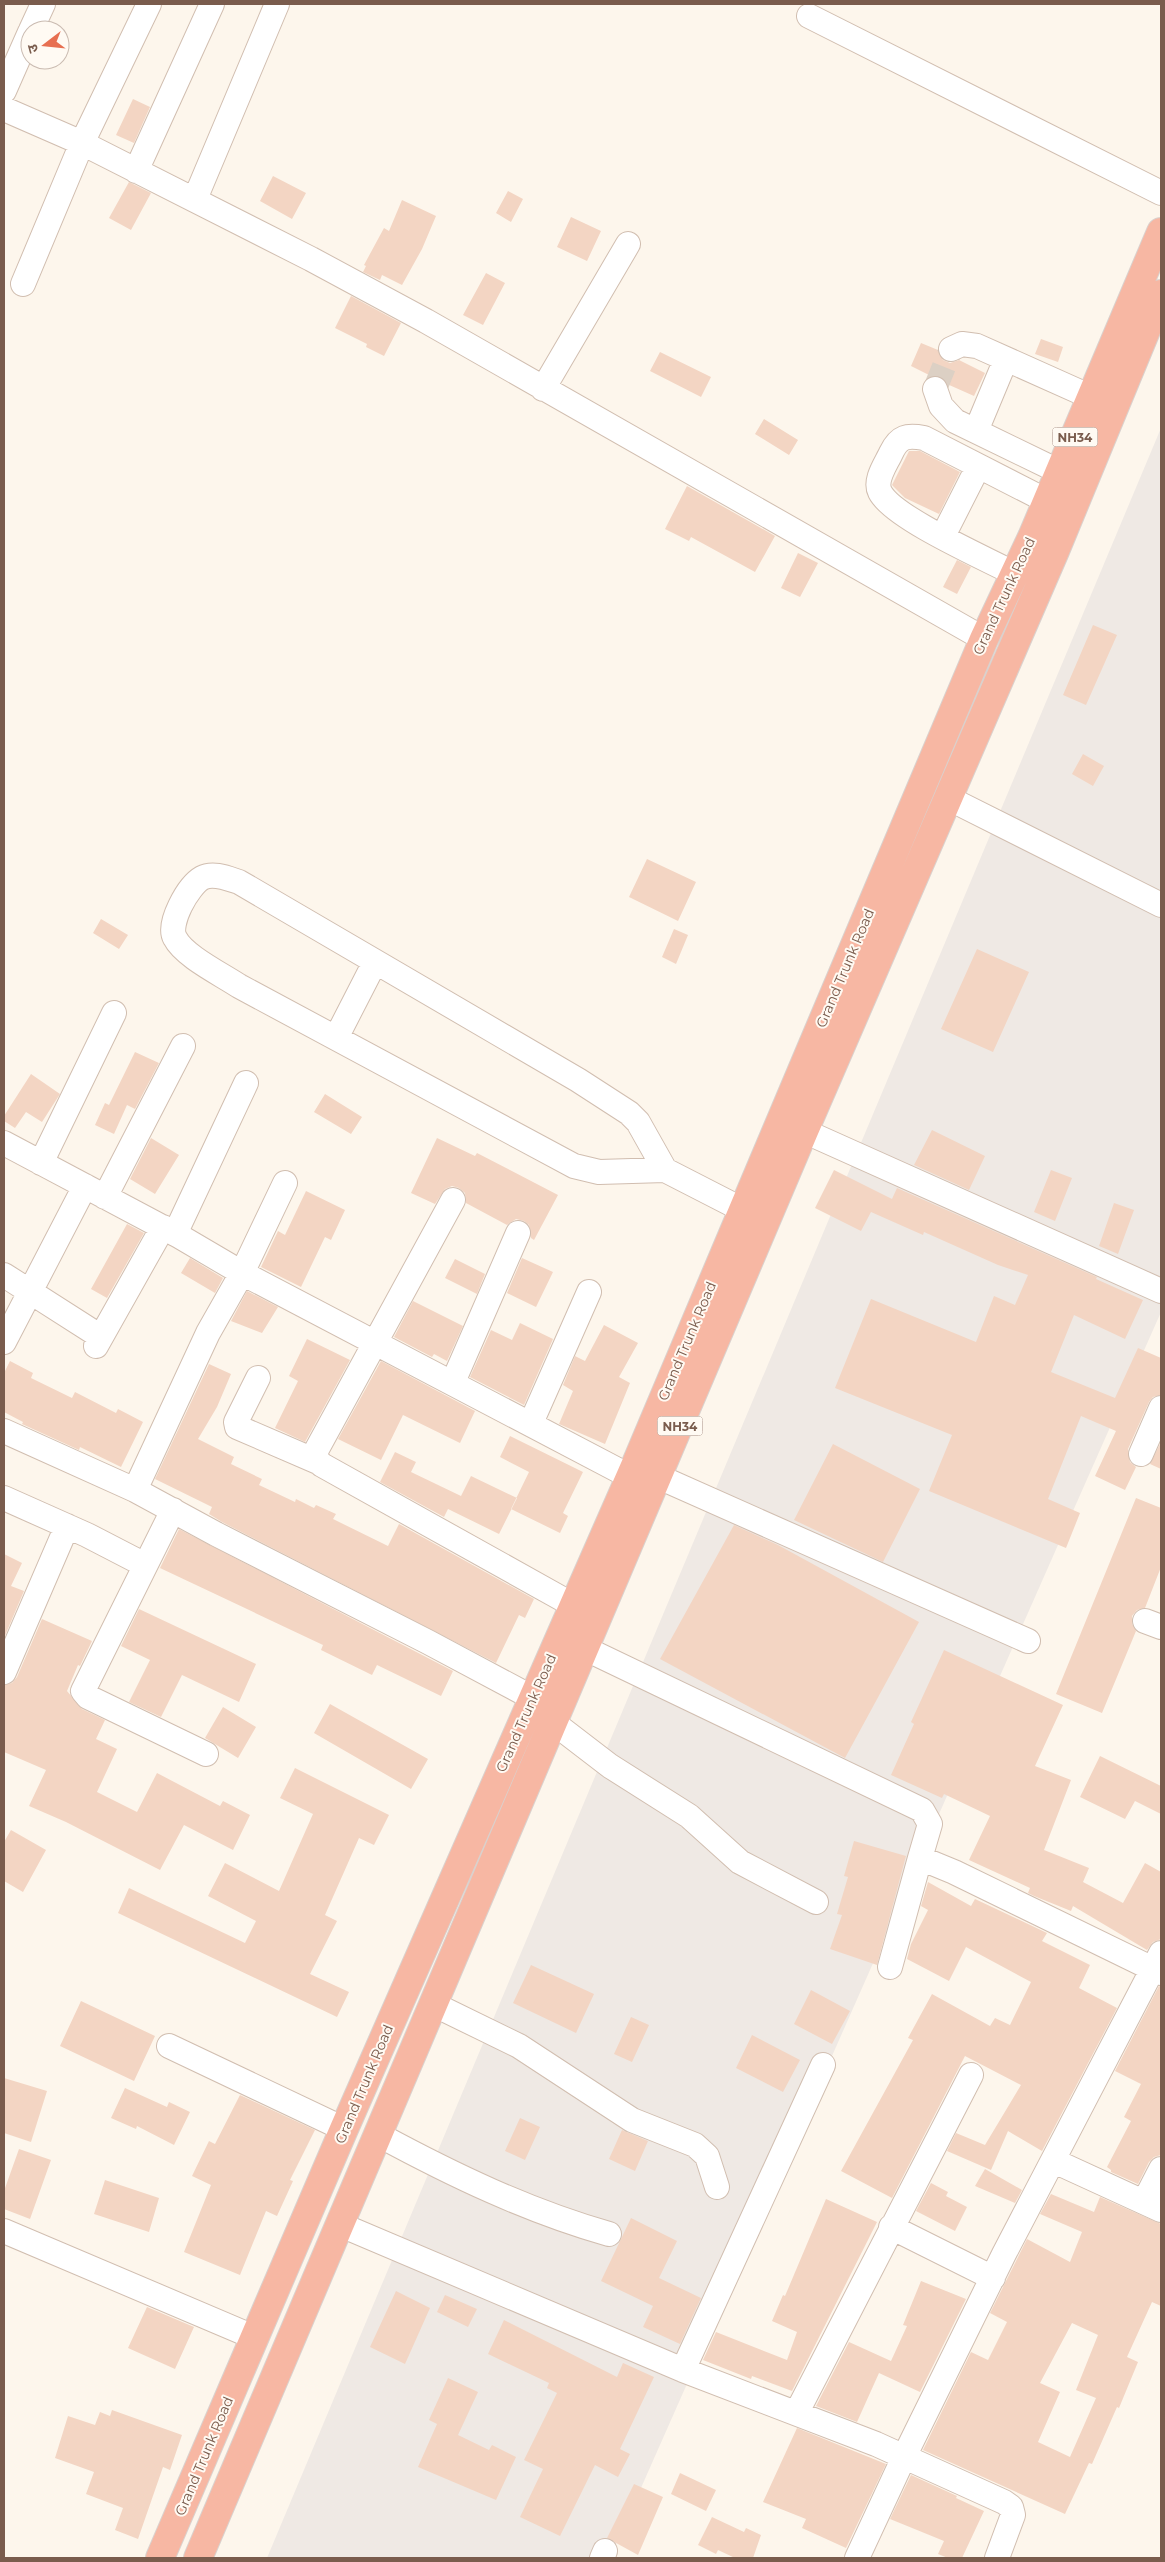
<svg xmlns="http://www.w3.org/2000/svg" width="1165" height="2562" font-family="Montserrat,'Noto Sans Devanagari',sans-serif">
<rect width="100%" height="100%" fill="#fdf6ec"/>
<path fill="#efe9e4" d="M 1161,428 L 1161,1312 L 610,2558 L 267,2558 Z"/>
<path fill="#f3d5c3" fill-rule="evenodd" d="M 133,99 L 150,107 L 134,143 L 116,135 Z
M 273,176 L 306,193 L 292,219 L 260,201 Z
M 129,182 L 151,193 L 131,230 L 109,218 Z
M 508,191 L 523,199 L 511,222 L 496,213 Z
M 402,200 L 436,216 L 422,249 L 402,285 L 382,275 L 380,280 L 363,272 L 366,266 L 364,265 L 384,228 L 389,231 Z
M 571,217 L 601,231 L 587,261 L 557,247 Z
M 486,273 L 505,283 L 483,325 L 463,315 Z
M 351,296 L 401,323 L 384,356 L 366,347 L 367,344 L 335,328 Z
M 1041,339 L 1063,347 L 1058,362 L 1035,354 Z
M 921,343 L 938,350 L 943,360 L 950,363 L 959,360 L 985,373 L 974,396 L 947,384 L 944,378 L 931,376 L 911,366 Z
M 660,352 L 711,377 L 701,397 L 650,371 Z
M 764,419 L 798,440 L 789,455 L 755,434 Z
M 909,451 L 920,451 L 960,472 L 939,514 L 905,498 L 892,485 Z
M 687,486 L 775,536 L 755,572 L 691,537 L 689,541 L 665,529 Z
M 798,553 L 818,563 L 800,597 L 781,588 Z
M 957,560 L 971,567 L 957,594 L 943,587 Z
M 1093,625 L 1117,635 L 1086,705 L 1063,695 Z
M 1083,754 L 1104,766 L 1093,786 L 1072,774 Z
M 647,859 L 696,882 L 678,921 L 629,897 Z
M 101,919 L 128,935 L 119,949 L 93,933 Z
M 674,929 L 688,935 L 676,964 L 662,957 Z
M 977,949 L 1029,972 L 993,1052 L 941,1029 Z
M 135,1052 L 159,1063 L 135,1109 L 127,1105 L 114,1134 L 95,1125 L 105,1103 L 109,1105 Z
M 31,1074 L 60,1094 L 42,1122 L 26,1112 L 15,1128 L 4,1121 L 4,1116 Z
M 325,1094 L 362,1117 L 351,1134 L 314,1112 Z
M 932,1130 L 985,1156 L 969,1190 L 914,1165 Z
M 151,1138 L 179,1155 L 155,1194 L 130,1179 Z
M 437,1138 L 475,1156 L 477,1153 L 558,1195 L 534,1240 L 531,1238 L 529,1225 L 524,1221 L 516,1219 L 507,1225 L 466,1203 L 465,1193 L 459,1188 L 452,1186 L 445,1189 L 435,1204 L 411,1193 Z
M 834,1170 L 892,1199 L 897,1188 L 1097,1277 L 1096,1279 L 1143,1300 L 1125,1339 L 1074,1315 L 1051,1372 L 1115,1398 L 1138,1348 L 1161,1358 L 1161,1395 L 1153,1397 L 1149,1402 L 1128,1449 L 1130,1462 L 1136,1467 L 1125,1490 L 1095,1476 L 1116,1431 L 1081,1416 L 1048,1499 L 1080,1513 L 1066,1548 L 929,1491 L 952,1435 L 835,1388 L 871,1299 L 976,1342 L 994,1296 L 1015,1305 L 1028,1275 L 998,1265 L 924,1232 L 923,1235 L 871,1212 L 861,1231 L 815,1208 Z
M 1051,1170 L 1072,1178 L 1055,1221 L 1034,1212 Z
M 306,1191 L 345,1210 L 331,1240 L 325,1237 L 301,1287 L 261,1267 L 278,1231 L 285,1235 Z
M 1114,1203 L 1134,1210 L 1118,1254 L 1099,1246 Z
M 127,1224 L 144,1233 L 107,1298 L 91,1289 Z
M 190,1258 L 223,1278 L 215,1293 L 181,1273 Z
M 522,1258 L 553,1272 L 536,1307 L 507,1293 Z
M 455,1259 L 485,1274 L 477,1294 L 445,1278 Z
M 247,1291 L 278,1307 L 262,1333 L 231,1321 Z
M 413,1301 L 463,1326 L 447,1361 L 434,1354 L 432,1357 L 394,1337 Z
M 520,1323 L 553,1339 L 524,1405 L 470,1377 L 491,1330 L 512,1340 Z
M 604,1325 L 638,1343 L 619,1377 L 630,1383 L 605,1444 L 559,1424 L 573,1391 L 563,1385 L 575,1356 L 585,1361 Z
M 307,1339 L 350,1360 L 305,1442 L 275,1428 L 298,1381 L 289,1376 Z
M 10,1361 L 33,1373 L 31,1378 L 72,1398 L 75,1392 L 116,1413 L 118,1409 L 143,1422 L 121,1467 L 80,1447 L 79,1450 L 22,1424 L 23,1422 L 4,1412 L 4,1373 Z
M 381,1361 L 475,1411 L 460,1443 L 403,1415 L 381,1460 L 338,1439 Z
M 209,1364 L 231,1374 L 217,1407 L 198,1439 L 234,1457 L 231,1464 L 262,1479 L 259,1485 L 295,1502 L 296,1499 L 314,1508 L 316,1505 L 336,1514 L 333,1519 L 388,1546 L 399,1524 L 534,1599 L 525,1618 L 519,1615 L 496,1663 L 222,1522 L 209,1514 L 212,1507 L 155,1479 Z
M 510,1436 L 583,1472 L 563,1513 L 568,1516 L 560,1533 L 511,1509 L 529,1472 L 500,1457 Z
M 1161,1442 L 1161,1469 L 1150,1464 Z
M 833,1444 L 920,1489 L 883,1562 L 794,1520 Z
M 395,1452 L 416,1462 L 411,1472 L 461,1496 L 471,1476 L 517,1498 L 499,1534 L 448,1509 L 444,1517 L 380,1482 Z
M 1136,1498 L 1161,1508 L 1161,1567 L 1145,1608 L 1137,1610 L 1132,1616 L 1132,1624 L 1136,1631 L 1102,1713 L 1056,1694 Z
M 734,1525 L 778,1545 L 919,1622 L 845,1758 L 660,1659 Z
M 179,1529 L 453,1671 L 441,1696 L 377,1665 L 372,1675 L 321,1650 L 323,1645 L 160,1568 Z
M 4,1554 L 22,1563 L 11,1586 L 24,1591 L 4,1638 Z
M 139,1609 L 256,1664 L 239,1702 L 182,1675 L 161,1717 L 129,1702 L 150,1660 L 121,1646 Z
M 42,1619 L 92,1641 L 80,1666 L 78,1665 L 67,1691 L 82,1709 L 105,1720 L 96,1739 L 117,1749 L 97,1792 L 137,1812 L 157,1773 L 220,1806 L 223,1801 L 250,1815 L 233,1850 L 184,1825 L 160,1870 L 66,1822 L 29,1806 L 46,1770 L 4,1752 L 4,1685 L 12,1683 L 17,1677 Z
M 944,1650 L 1063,1705 L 1035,1766 L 1071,1780 L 1044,1850 L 1089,1868 L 1083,1882 L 1123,1903 L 1145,1863 L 1161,1872 L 1161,1939 L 1153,1942 L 1147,1950 L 1073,1906 L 1071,1911 L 1034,1896 L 1028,1893 L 1030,1888 L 969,1860 L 990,1816 L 944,1794 L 942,1798 L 891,1775 L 914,1724 L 911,1722 Z
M 330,1704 L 428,1759 L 411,1789 L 314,1733 Z
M 223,1707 L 256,1727 L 238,1758 L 205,1738 Z
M 1100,1756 L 1161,1786 L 1161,1814 L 1135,1801 L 1125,1819 L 1080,1797 Z
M 295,1768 L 389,1815 L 374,1845 L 359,1838 L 325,1915 L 337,1921 L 310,1974 L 349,1992 L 337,2017 L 118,1913 L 129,1888 L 245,1943 L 256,1921 L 208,1896 L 225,1863 L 279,1891 L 313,1814 L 280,1798 Z
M 11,1830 L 46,1850 L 23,1892 L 4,1881 L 4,1842 Z
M 854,1841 L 906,1856 L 877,1965 L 830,1949 L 842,1915 L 837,1914 L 848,1877 L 844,1876 Z
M 928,1882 L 971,1906 L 975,1899 L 1047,1933 L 1042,1941 L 1090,1965 L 1079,1988 L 1117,2008 L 1042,2151 L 1008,2131 L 991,2170 L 947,2151 L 956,2133 L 985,2145 L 1021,2085 L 965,2056 L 892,2198 L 841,2171 L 913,2040 L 908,2038 L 932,1994 L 990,2026 L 995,2018 L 1010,2025 L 1031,1982 L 966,1947 L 949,1981 L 907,1959 L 911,1944 L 928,1910 L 921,1906 Z
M 531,1965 L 594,1994 L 576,2033 L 513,2003 Z
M 1159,1986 L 1161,1987 L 1161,2155 L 1154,2157 L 1149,2162 L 1138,2184 L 1111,2172 L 1111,2170 L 1107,2167 L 1131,2121 L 1124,2117 L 1141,2084 L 1115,2071 Z
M 811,1990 L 850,2011 L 832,2044 L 794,2024 Z
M 81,2001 L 155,2036 L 134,2081 L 60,2046 Z
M 631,2017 L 649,2025 L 632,2062 L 614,2054 Z
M 752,2035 L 800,2060 L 783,2092 L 736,2068 Z
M 4,2078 L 47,2091 L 31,2142 L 4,2133 Z
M 125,2088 L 167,2107 L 169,2102 L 190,2112 L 174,2145 L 137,2126 L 136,2129 L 111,2118 Z
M 240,2095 L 315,2130 L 290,2180 L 293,2181 L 277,2216 L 266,2211 L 240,2275 L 184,2252 L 211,2185 L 192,2176 L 209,2141 L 215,2144 Z
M 520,2118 L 540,2127 L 525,2160 L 505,2151 Z
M 622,2130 L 648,2141 L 635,2171 L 609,2159 Z
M 19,2149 L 51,2160 L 30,2219 L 4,2209 L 4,2191 Z
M 985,2169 L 1022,2190 L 1015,2203 L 975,2186 Z
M 105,2180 L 159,2198 L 149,2232 L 94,2214 Z
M 931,2183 L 948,2192 L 946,2196 L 967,2207 L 955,2231 L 916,2211 Z
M 1051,2194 L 1094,2212 L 1100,2197 L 1161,2224 L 1161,2306 L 1152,2302 L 1127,2357 L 1138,2362 L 1119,2408 L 1117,2407 L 1092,2464 L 1089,2463 L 1065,2514 L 923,2450 L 971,2352 L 988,2360 L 1007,2322 L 990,2313 L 1027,2239 L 1070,2262 L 1082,2232 L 1040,2214 ZM 1072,2323 L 1098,2335 L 1076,2390 L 1096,2398 L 1070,2457 L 1038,2442 L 1060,2392 L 1040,2383 Z
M 826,2199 L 877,2222 L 792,2391 L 752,2376 L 751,2379 L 703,2360 L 716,2332 L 787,2360 L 797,2332 L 772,2321 L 783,2295 L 785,2296 Z
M 631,2218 L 677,2241 L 659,2278 L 701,2298 L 680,2344 L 643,2327 L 653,2306 L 601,2281 Z
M 921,2281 L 966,2299 L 920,2392 L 879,2373 L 857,2422 L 816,2406 L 849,2342 L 891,2361 L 907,2326 L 903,2325 Z
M 396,2291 L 430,2308 L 405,2364 L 370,2347 Z
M 445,2295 L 477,2309 L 468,2327 L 437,2312 Z
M 147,2307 L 194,2327 L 175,2369 L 128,2348 Z
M 504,2320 L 617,2377 L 623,2363 L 654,2377 L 620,2449 L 630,2454 L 618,2477 L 595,2465 L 560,2536 L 520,2517 L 543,2469 L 524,2460 L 557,2393 L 547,2388 L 549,2383 L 488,2354 Z
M 448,2378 L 478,2392 L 458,2435 L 489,2450 L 492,2445 L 516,2457 L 496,2500 L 418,2467 L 437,2424 L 429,2420 Z
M 112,2410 L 182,2435 L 170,2470 L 163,2467 L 138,2539 L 115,2530 L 123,2508 L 86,2494 L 94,2472 L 55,2458 L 68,2416 L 95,2425 L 100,2412 L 110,2416 Z
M 797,2428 L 886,2464 L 846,2548 L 802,2528 L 806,2519 L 763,2502 Z
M 680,2473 L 716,2490 L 706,2511 L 671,2494 Z
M 911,2475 L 957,2496 L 956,2498 L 984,2511 L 962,2558 L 948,2558 L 938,2554 L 944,2541 L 890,2519 Z
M 634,2484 L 663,2497 L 638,2555 L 607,2538 Z
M 712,2517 L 744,2532 L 746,2528 L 761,2535 L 753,2558 L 735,2558 L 718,2550 L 716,2554 L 698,2545 Z"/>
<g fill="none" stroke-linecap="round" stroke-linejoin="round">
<path stroke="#dcd0c4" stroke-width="24" stroke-dasharray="24 12" stroke-linecap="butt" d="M 935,389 L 951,349"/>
<g stroke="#d1beb0" stroke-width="26">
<path id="minor" d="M 809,16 L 1161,193
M 31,30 L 43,4
M 4,91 L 30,32
M 4,109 L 82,143 L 311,259 L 426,321 L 984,639
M 136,171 L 212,4
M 195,199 L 277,4
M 23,284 L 82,143 L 149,4
M 951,349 L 962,344 L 977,346 L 1091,397
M 543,389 L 628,244
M 935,389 L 941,406 L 955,421 L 1060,472
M 976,431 L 1006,359
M 943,536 L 978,467
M 1015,574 C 987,559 893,518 880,492 C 874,480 886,464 891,453 C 899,436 907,435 924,438 L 1047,501
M 948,798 L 1161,905
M 336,1038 L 375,962
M 804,1131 L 1161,1291
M 4,1143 L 179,1236 L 242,1273 L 629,1476
M 41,1163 L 114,1013
M 665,1170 L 638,1122 L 629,1113 L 578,1080 L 239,882 C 227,878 213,872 202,878 C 188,886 167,924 175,938 C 184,956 221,974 239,986 L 574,1166 L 599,1172 L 665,1170 L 743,1210
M 105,1197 L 183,1046
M 453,1200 L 317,1449 L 315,1458 L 322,1465 L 573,1605
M 175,1234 L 246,1083
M 4,1275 L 101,1337
M 4,1342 L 85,1186
M 96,1346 L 163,1227
M 258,1378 L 236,1422 L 237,1427 L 318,1462
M 453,1382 L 518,1233
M 531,1423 L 589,1292
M 4,1431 L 135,1490 L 216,1534 L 428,1642 L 533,1698
M 1141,1454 L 1161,1408
M 659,1477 L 1028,1641
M 135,1490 L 208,1333 L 242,1273 L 285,1183
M 4,1498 L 87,1535 L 145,1565
M 173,1510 L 83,1691 L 88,1697 L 206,1754
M 1145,1621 L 1161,1627
M 586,1649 L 922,1810 L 930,1824 L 920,1858 L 954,1872 L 1161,1973
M 4,1672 L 67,1526
M 554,1723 L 610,1766 L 689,1816 L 740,1862 L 816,1902
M 890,1967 L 920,1858
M 435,2005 L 519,2046 L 632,2120 L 695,2145 L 707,2156 L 717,2187
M 169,2046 L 344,2129
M 379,2135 C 453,2175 528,2211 609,2234
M 1054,2161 L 1161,2210
M 1144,2202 L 1161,2169
M 341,2225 L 683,2370 L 876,2444 L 1004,2502 L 1011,2507 L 1013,2515 L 997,2558
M 891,2227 L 993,2278
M 4,2231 L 256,2338
M 683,2370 L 823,2065
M 797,2412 L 971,2075
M 602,2558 L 605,2551
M 857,2558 L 904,2457 L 1004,2254 L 1161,1953"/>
</g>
<g stroke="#dad1cd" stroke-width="30">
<path id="highway" d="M 160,2558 L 344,2129 L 635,1466 L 984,639 L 1032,537 L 1161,232
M 198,2558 L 804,1131 L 1055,551 L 1161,294"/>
</g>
<use href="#minor" stroke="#fff" stroke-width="24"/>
<use href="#highway" stroke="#f7b7a3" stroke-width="28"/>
</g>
<g text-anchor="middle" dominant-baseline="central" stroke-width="4" stroke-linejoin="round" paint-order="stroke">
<g fill="#fffaf3" stroke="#a28b7f" stroke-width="1">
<rect x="1052.5" y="427.5" width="45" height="19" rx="4"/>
<rect x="657.5" y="1416.5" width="45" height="19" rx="4"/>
</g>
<g font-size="12" font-weight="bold" fill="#7a5c4d">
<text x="1075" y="437">NH34</text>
<text x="680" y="1426">NH34</text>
</g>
<g font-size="14" fill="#7a5c4d" stroke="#fffaf3">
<text transform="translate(1004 596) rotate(-65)">Grand Trunk Road</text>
<text transform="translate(845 968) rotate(-67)">Grand Trunk Road</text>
<text transform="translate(687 1341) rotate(-67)">Grand Trunk Road</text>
<text transform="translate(526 1713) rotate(-66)">Grand Trunk Road</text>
<text transform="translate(364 2084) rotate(-67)">Grand Trunk Road</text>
<text transform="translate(204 2456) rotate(-67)">Grand Trunk Road</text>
</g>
</g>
<rect width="1165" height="2562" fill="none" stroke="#7a5c4d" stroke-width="10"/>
<g transform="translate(45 45) rotate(254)"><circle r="24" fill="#fffaf3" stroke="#cabbb1"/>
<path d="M0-4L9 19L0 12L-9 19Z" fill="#e76f51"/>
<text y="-8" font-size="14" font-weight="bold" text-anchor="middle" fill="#7a5c4d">उ</text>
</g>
</svg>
